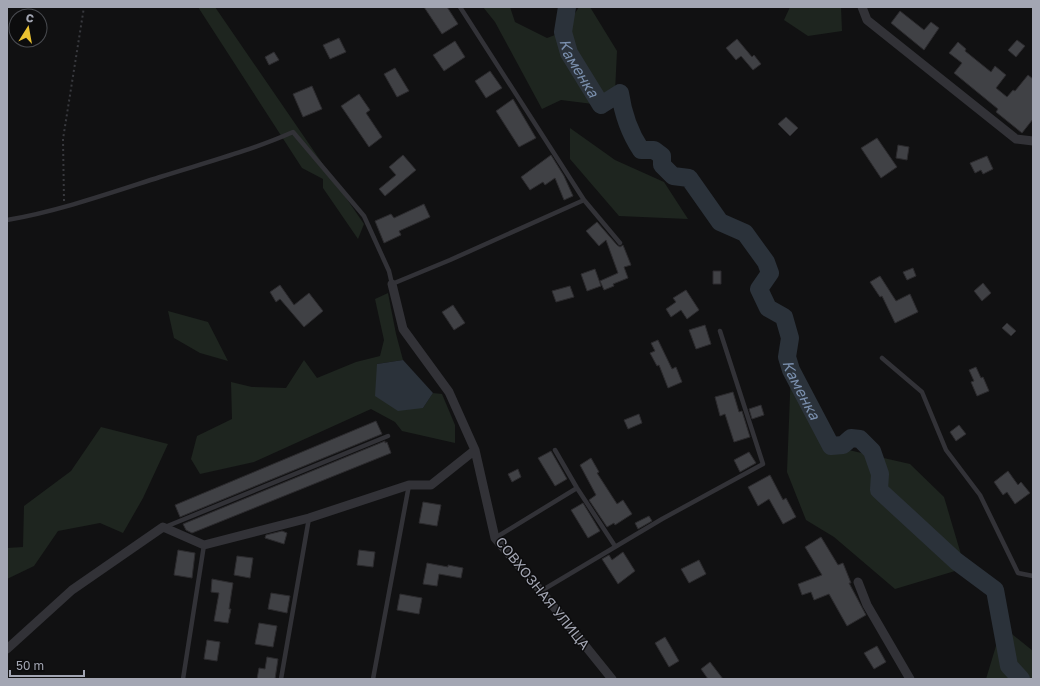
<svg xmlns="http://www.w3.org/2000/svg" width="1040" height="686" font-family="'Golos Text',sans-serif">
<rect width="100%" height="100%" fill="#111112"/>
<path fill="#1e251f" d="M 198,7 L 215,7 L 364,224 L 358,239 L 323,188 L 323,179 L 302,168 Z
M 483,7 L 510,7 L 515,22 L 547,38 L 563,32 L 579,7 L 590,7 L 617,51 L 615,92 L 601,105 L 561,100 L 542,109 L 495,22 Z
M 790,7 L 841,7 L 842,31 L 808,36 L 784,20 Z
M 570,128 L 615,160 L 664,182 L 688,219 L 619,216 L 570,159 Z
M 388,293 L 396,334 L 403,360 L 377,364 L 423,408 L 433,393 L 442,394 L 455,425 L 455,443 L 402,431 L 395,422 L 371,409 L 254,462 L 200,474 L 191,459 L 197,436 L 232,419 L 231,382 L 252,387 L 286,388 L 304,360 L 317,378 L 356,362 L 380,356 L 384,340 L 375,299 Z
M 168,311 L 208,322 L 228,361 L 200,353 L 174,338 Z
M 791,370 L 831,446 L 910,464 L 944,497 L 965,568 L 895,589 L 834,537 L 806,520 L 787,472 Z
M 101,427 L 168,444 L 143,498 L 123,533 L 100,523 L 58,531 L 34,566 L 7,579 L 7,548 L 23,547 L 24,506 L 71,471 Z
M 1002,626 L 1033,651 L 1033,679 L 986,679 Z"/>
<path fill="#2b323a" d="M 403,360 L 433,393 L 423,408 L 398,411 L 375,396 L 377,364 Z"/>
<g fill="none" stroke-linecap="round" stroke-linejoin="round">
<path stroke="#2b323a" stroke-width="18" id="s1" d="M 567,7 L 563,32 L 569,53 L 601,105 L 620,93 C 623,114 629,132 641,150 L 654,150 L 662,156 L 662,165 L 673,176 L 689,178 L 720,222 L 745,233 L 766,262 L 770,273 L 759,289 L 768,308 L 784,317 L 790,338 L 787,357 L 791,370 L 831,446 L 843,445 L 851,438 L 860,439 L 872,451 L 880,474 L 879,490 L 956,561 L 995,590 L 1009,666 L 1021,679"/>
</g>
<path fill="#404145" stroke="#2c2b2e" d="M 424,7 L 447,7 L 458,24 L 442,34 Z
M 900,11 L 924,30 L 931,22 L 939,28 L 924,50 L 891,23 Z
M 339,38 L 346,52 L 330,59 L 323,45 Z
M 737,39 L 752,57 L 754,55 L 761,64 L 753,70 L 741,56 L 736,60 L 726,48 Z
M 1017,40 L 1025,46 L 1016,57 L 1008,50 Z
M 455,41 L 465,57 L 444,71 L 433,55 Z
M 958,42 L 966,49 L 965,51 L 991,72 L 995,66 L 1006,75 L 996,88 L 1007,97 L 1013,90 L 1015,91 L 1028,75 L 1033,79 L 1033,119 L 1022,133 L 996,112 L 998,109 L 954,73 L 962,63 L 949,53 Z
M 274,52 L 279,60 L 269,65 L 265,57 Z
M 395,68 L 409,91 L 397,97 L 384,74 Z
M 490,71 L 502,88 L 486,98 L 475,81 Z
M 312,86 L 322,109 L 303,117 L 293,94 Z
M 359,94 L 370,110 L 366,113 L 382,137 L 369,147 L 341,106 Z
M 513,99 L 536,138 L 519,147 L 496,111 Z
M 786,117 L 798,128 L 790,136 L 778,124 Z
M 877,138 L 897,167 L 881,178 L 861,148 Z
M 898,145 L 909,147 L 907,160 L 896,158 Z
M 403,155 L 416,170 L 385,196 L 379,189 L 396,175 L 389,167 Z
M 551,155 L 564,176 L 573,196 L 564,200 L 555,178 L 545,185 L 543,182 L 530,190 L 521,177 Z
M 987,156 L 993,169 L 983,174 L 981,170 L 975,173 L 970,163 Z
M 424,204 L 430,217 L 399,231 L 401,235 L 384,243 L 375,221 L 391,214 L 394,218 Z
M 597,222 L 617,245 L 620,247 L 623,245 L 631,265 L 624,267 L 628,278 L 613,284 L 614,286 L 604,290 L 600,281 L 618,273 L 606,240 L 599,246 L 586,231 Z
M 913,268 L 916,276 L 907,280 L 903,272 Z
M 595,269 L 601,286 L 587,291 L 581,274 Z
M 713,271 L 721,271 L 721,284 L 713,284 Z
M 880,276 L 896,301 L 910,294 L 918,312 L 895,323 L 882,296 L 880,297 L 870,282 Z
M 983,283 L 991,293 L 982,301 L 974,291 Z
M 280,285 L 294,305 L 309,293 L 323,311 L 304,327 L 280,299 L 276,302 L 270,292 Z
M 570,286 L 574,297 L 556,302 L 552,291 Z
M 686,290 L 699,310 L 687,319 L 681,310 L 671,317 L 666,309 L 676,302 L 673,298 Z
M 453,305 L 465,323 L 454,330 L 442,312 Z
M 1007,323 L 1016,331 L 1011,336 L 1002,328 Z
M 705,325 L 711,344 L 696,349 L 689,330 Z
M 658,340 L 672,369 L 676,367 L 682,382 L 668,388 L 659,365 L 657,366 L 650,353 L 655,351 L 651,343 Z
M 976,367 L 981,378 L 983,377 L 989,391 L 977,396 L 971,382 L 974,381 L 969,370 Z
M 733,392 L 739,412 L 742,411 L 750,437 L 734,442 L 725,414 L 720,416 L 715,397 Z
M 761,405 L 764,415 L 752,419 L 749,409 Z
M 639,414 L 642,423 L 628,429 L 624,420 Z
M 376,421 L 382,434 L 180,517 L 175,505 Z
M 959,425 L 966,434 L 956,441 L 950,432 Z
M 385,441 L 385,443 L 387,442 L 391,453 L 192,533 L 186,530 L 183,524 Z
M 551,451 L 567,479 L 555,486 L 538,458 Z
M 749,452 L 756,463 L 740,472 L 734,460 Z
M 591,458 L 599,472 L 597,473 L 617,504 L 623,500 L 632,514 L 615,525 L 614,523 L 607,527 L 589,500 L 596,495 L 580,465 Z
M 518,469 L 521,477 L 512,482 L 508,474 Z
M 1008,471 L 1018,485 L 1021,482 L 1030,493 L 1015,504 L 1007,492 L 1003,495 L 994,482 Z
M 770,475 L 783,500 L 786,498 L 796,517 L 783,524 L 769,499 L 758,506 L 748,487 Z
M 423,502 L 441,505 L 437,526 L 419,523 Z
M 583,503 L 600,531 L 588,538 L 571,510 Z
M 649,516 L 652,521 L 638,529 L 635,523 Z
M 282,531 L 287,533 L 284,544 L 265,538 L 266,535 Z
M 821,537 L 838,565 L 843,563 L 851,583 L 849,583 L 866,615 L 847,626 L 829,594 L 814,600 L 811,592 L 802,595 L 798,584 L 822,575 L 805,547 Z
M 178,550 L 195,553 L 192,578 L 174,575 Z
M 359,550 L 375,552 L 373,567 L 357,565 Z
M 623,552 L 635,571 L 618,584 L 602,559 L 609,555 L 612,560 Z
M 237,556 L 253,558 L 250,578 L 234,575 Z
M 699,560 L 706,574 L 689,583 L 681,569 Z
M 427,563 L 448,567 L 448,565 L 463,568 L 461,578 L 439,574 L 437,586 L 423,584 Z
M 212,579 L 233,583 L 229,609 L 231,609 L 228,623 L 214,621 L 219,593 L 211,592 Z
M 271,593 L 290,596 L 287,613 L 268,609 Z
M 400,594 L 422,598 L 419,614 L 397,610 Z
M 259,623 L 277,626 L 273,647 L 255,644 Z
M 665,637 L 679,661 L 669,667 L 655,643 Z
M 207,640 L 220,642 L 217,661 L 204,659 Z
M 877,646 L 886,662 L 874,669 L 864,653 Z
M 267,657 L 278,659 L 275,679 L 257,679 L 259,668 L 265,669 Z
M 710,662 L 723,679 L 708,679 L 701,669 Z"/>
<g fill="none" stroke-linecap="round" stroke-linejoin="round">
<path stroke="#38393e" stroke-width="2" stroke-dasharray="2 3" stroke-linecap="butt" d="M 64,201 L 63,139 L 84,7"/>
<path stroke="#323237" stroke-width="4.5" d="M 584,200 L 620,243
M 7,220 C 59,211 110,193 160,177 C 204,163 250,151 293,132 L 364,216 L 389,271 L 392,284 L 450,260 L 584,200 L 460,7
M 882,358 L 922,392 L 946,450 L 980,495 L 1018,573 L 1033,576
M 555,450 L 577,488 L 615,546
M 165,527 L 388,436
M 495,538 L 577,488
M 541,591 L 662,519 L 763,464 L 720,331
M 183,679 L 204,545
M 281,679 L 309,518
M 373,679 L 409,485"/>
<path stroke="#323237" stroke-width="9" d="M 862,7 L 867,20 L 1016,139 L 1033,141
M 392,284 L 403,329 L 449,392 L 475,450 L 495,538 L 541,591 L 612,679
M 858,582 L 867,605 L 910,679
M 7,649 L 72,590 L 163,527 L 204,545 L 309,518 L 409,485 L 431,485 L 475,450"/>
</g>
<g text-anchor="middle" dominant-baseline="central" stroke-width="3" stroke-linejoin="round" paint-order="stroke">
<g font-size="14" fill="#a3a6b3" stroke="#0c0c0d">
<text transform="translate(543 593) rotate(51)">СОВХОЗНАЯ УЛИЦА</text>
</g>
<g font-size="15" font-style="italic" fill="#7a8fad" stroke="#0c0c0d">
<text stroke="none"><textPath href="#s1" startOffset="65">Каменка</textPath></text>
<text stroke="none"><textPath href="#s1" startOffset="520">Каменка</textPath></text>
</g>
</g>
<rect width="1040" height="686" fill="none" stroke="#a3a6b3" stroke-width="16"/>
<g transform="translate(28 28) rotate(11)"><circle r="19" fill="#0c0c0d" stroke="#484a4f"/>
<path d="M0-3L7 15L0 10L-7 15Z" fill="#eac231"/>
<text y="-6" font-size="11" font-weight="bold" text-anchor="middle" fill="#a3a6b3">С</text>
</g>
<path d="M10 670v6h74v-6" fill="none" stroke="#a3a6b3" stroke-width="2"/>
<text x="16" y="670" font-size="12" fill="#a3a6b3" stroke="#0c0c0d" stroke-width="3" paint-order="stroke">50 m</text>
</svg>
